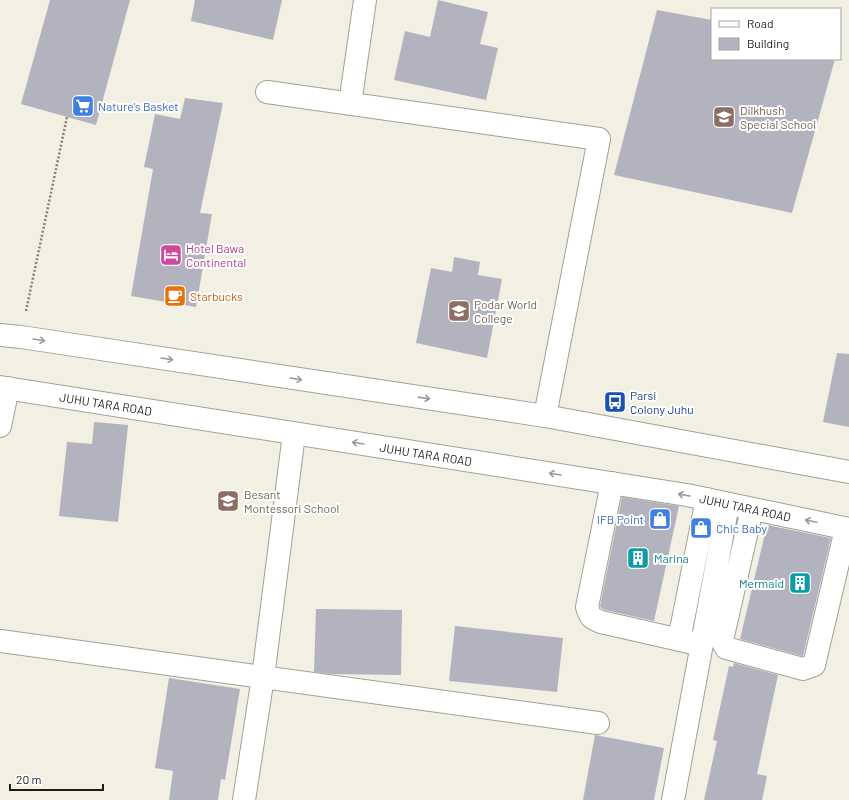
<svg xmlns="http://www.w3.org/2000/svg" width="849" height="800" font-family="Barlow,sans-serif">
<rect width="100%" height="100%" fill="#f2efe3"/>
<path fill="#b3b3bf" d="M 50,0 L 130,0 L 96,125 L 21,104 Z
M 195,0 L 282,0 L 273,40 L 191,21 Z
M 438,0 L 488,12 L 480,44 L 498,48 L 486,100 L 394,80 L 405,31 L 430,37 Z
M 657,10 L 712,20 L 712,59 L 835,59 L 792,213 L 614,175 Z
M 185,98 L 223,103 L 200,213 L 212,214 L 196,307 L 131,296 L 153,169 L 144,167 L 155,114 L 180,119 Z
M 454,257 L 480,262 L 478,275 L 502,279 L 487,358 L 416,343 L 431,268 L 452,272 Z
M 837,353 L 849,354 L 849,427 L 823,422 Z
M 94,422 L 128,425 L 118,522 L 59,516 L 67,442 L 92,444 Z
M 622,497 L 679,506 L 654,621 L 605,610 L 601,608 L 600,606 Z
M 767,525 L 831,538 L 803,656 L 802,656 L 740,639 Z
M 316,609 L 402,610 L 401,675 L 331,674 L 314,672 Z
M 455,626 L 563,638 L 557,692 L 449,681 Z
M 734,663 L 778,675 L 757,774 L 767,776 L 762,800 L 704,800 L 717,741 L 713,740 L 729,666 L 733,667 Z
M 169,678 L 240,689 L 225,780 L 221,779 L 218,800 L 169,800 L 173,771 L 155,768 Z
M 595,735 L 664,748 L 654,800 L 583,800 Z"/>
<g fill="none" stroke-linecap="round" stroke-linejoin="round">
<g stroke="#a3a095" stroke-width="24">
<path id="minor" d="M 267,92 L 599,139 L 545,416
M 350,104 L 365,0
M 0,426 L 8,388
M 612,483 L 587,607 C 590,617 591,618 601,622 L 702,645
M 752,509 L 722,640 L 726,648 L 803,669 L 814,665 L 846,529
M 679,640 L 707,499
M 0,641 L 598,723
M 244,800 L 263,677 L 294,434
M 673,800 L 728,504"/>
</g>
<g stroke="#a3a095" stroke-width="24">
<g id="major">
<path d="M 0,335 L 21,337 L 545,416 L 849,472"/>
<path id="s1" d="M 0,387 L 687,495 L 849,529"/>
</g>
</g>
<path stroke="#848279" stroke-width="2.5" stroke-dasharray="2 2" stroke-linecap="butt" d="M 26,311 L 67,117"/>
<use href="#minor" stroke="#fff" stroke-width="22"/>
<use href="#major" stroke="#fff" stroke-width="22"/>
</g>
<defs><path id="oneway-shaft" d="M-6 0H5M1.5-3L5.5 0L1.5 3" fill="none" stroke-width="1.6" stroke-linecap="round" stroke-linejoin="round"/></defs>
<g stroke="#9a9997">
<use href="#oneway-shaft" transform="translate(39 340) rotate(9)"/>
<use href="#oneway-shaft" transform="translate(167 359) rotate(9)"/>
<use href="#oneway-shaft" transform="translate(296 379) rotate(9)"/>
<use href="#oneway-shaft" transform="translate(424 398) rotate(8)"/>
<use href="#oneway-shaft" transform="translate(358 443) rotate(-171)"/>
<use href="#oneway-shaft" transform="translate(555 474) rotate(-171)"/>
<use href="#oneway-shaft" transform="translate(684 495) rotate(-170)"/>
<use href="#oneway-shaft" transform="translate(811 521) rotate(-168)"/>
</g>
<defs>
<g id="supermarket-square" transform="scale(1.15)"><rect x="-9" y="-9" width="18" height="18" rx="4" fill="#3f7fe0" stroke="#fff"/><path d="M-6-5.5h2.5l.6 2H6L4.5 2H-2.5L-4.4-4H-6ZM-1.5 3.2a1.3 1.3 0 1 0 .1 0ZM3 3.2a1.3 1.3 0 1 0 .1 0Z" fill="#fff"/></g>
<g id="school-square" transform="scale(1.15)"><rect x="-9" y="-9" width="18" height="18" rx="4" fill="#8d6e63" stroke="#fff"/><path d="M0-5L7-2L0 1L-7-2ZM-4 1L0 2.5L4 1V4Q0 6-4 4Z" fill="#fff"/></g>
<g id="hotel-square" transform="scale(1.15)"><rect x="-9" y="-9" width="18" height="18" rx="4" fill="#d1479c" stroke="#fff"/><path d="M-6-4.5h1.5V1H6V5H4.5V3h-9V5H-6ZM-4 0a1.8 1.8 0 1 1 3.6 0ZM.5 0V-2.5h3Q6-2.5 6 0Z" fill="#fff"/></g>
<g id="cafe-square" transform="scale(1.15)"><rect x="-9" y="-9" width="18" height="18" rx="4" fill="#e8710a" stroke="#fff"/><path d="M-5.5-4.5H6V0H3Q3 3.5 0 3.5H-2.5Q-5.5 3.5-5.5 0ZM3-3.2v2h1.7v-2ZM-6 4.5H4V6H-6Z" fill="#fff"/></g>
<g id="university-square" transform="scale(1.15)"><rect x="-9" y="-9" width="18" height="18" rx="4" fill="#8d6e63" stroke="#fff"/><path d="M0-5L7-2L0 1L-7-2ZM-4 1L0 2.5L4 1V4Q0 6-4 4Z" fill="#fff"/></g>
<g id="bus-square" transform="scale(1.15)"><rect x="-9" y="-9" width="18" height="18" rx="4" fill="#1a4fb4" stroke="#fff"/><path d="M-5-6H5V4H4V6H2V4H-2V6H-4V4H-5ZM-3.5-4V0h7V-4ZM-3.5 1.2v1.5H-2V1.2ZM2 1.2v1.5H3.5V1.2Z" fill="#fff"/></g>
<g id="shop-square" transform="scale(1.15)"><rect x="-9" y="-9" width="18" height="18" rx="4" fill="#3f7fe0" stroke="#fff"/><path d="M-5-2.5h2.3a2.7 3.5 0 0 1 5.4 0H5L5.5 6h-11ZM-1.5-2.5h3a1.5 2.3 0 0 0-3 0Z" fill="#fff"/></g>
<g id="building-square" transform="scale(1.15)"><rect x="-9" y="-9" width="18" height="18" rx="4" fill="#0f9aa8" stroke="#fff"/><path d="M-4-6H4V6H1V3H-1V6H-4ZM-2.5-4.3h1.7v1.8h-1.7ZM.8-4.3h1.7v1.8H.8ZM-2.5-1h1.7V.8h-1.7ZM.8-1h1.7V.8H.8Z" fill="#fff"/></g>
</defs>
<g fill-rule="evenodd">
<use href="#supermarket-square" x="83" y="106"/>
<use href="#school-square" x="724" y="117"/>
<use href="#hotel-square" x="171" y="255"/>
<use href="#cafe-square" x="175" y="296"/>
<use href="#university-square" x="459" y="311"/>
<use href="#bus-square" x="615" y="402"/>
<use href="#school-square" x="228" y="501"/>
<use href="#shop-square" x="660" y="519"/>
<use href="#shop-square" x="701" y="528"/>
<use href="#building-square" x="638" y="558"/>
<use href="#building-square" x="800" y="583"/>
</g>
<g text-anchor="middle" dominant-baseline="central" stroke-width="4" stroke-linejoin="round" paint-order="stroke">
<g font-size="12" fill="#366cbe" stroke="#fff" text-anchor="start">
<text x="98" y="106">Nature's Basket</text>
<text x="644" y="519" text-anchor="end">IFB Point</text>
<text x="716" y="528">Chic Baby</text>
</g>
<g font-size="12" fill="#785e54" stroke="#fff" text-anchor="start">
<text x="740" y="110">Dilkhush<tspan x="740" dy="14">Special School</tspan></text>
<text x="474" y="304">Podar World<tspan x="474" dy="14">College</tspan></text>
<text x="244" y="494">Besant<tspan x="244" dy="14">Montessori School</tspan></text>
</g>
<g font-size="12" fill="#b23c85" stroke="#fff" text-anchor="start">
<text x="186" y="248">Hotel Bawa<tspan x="186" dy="14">Continental</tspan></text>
</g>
<g font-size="12" fill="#c56008" stroke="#fff" text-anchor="start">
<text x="190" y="296">Starbucks</text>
</g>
<g font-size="12" fill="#164399" stroke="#fff" text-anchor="start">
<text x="630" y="395">Parsi<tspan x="630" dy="14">Colony Juhu</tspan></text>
</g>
<g font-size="12" fill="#1e1d18" stroke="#fff">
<text stroke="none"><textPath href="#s1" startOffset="107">JUHU TARA ROAD</textPath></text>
<text stroke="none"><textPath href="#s1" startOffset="431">JUHU TARA ROAD</textPath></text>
<text stroke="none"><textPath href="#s1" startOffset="755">JUHU TARA ROAD</textPath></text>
</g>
<g font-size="12" fill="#0d838f" stroke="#fff" text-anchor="start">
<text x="654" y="558">Marina</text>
<text x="784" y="583" text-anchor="end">Mermaid</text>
</g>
</g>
<rect x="711" y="8" width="130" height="52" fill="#ffffff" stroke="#a5a5a3"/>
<rect x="719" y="21" width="20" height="6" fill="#ffffff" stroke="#a5a5a3"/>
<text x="747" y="28" font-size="12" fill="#1e1d18">Road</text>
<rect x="719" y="38" width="20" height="12" fill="#b3b3bf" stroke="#a5a5a3"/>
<text x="747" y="48" font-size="12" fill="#1e1d18">Building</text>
<path d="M10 784v6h93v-6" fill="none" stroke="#1e1d18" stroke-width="2"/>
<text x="16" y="784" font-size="12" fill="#1e1d18" stroke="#ffffff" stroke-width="3" paint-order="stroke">20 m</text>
</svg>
